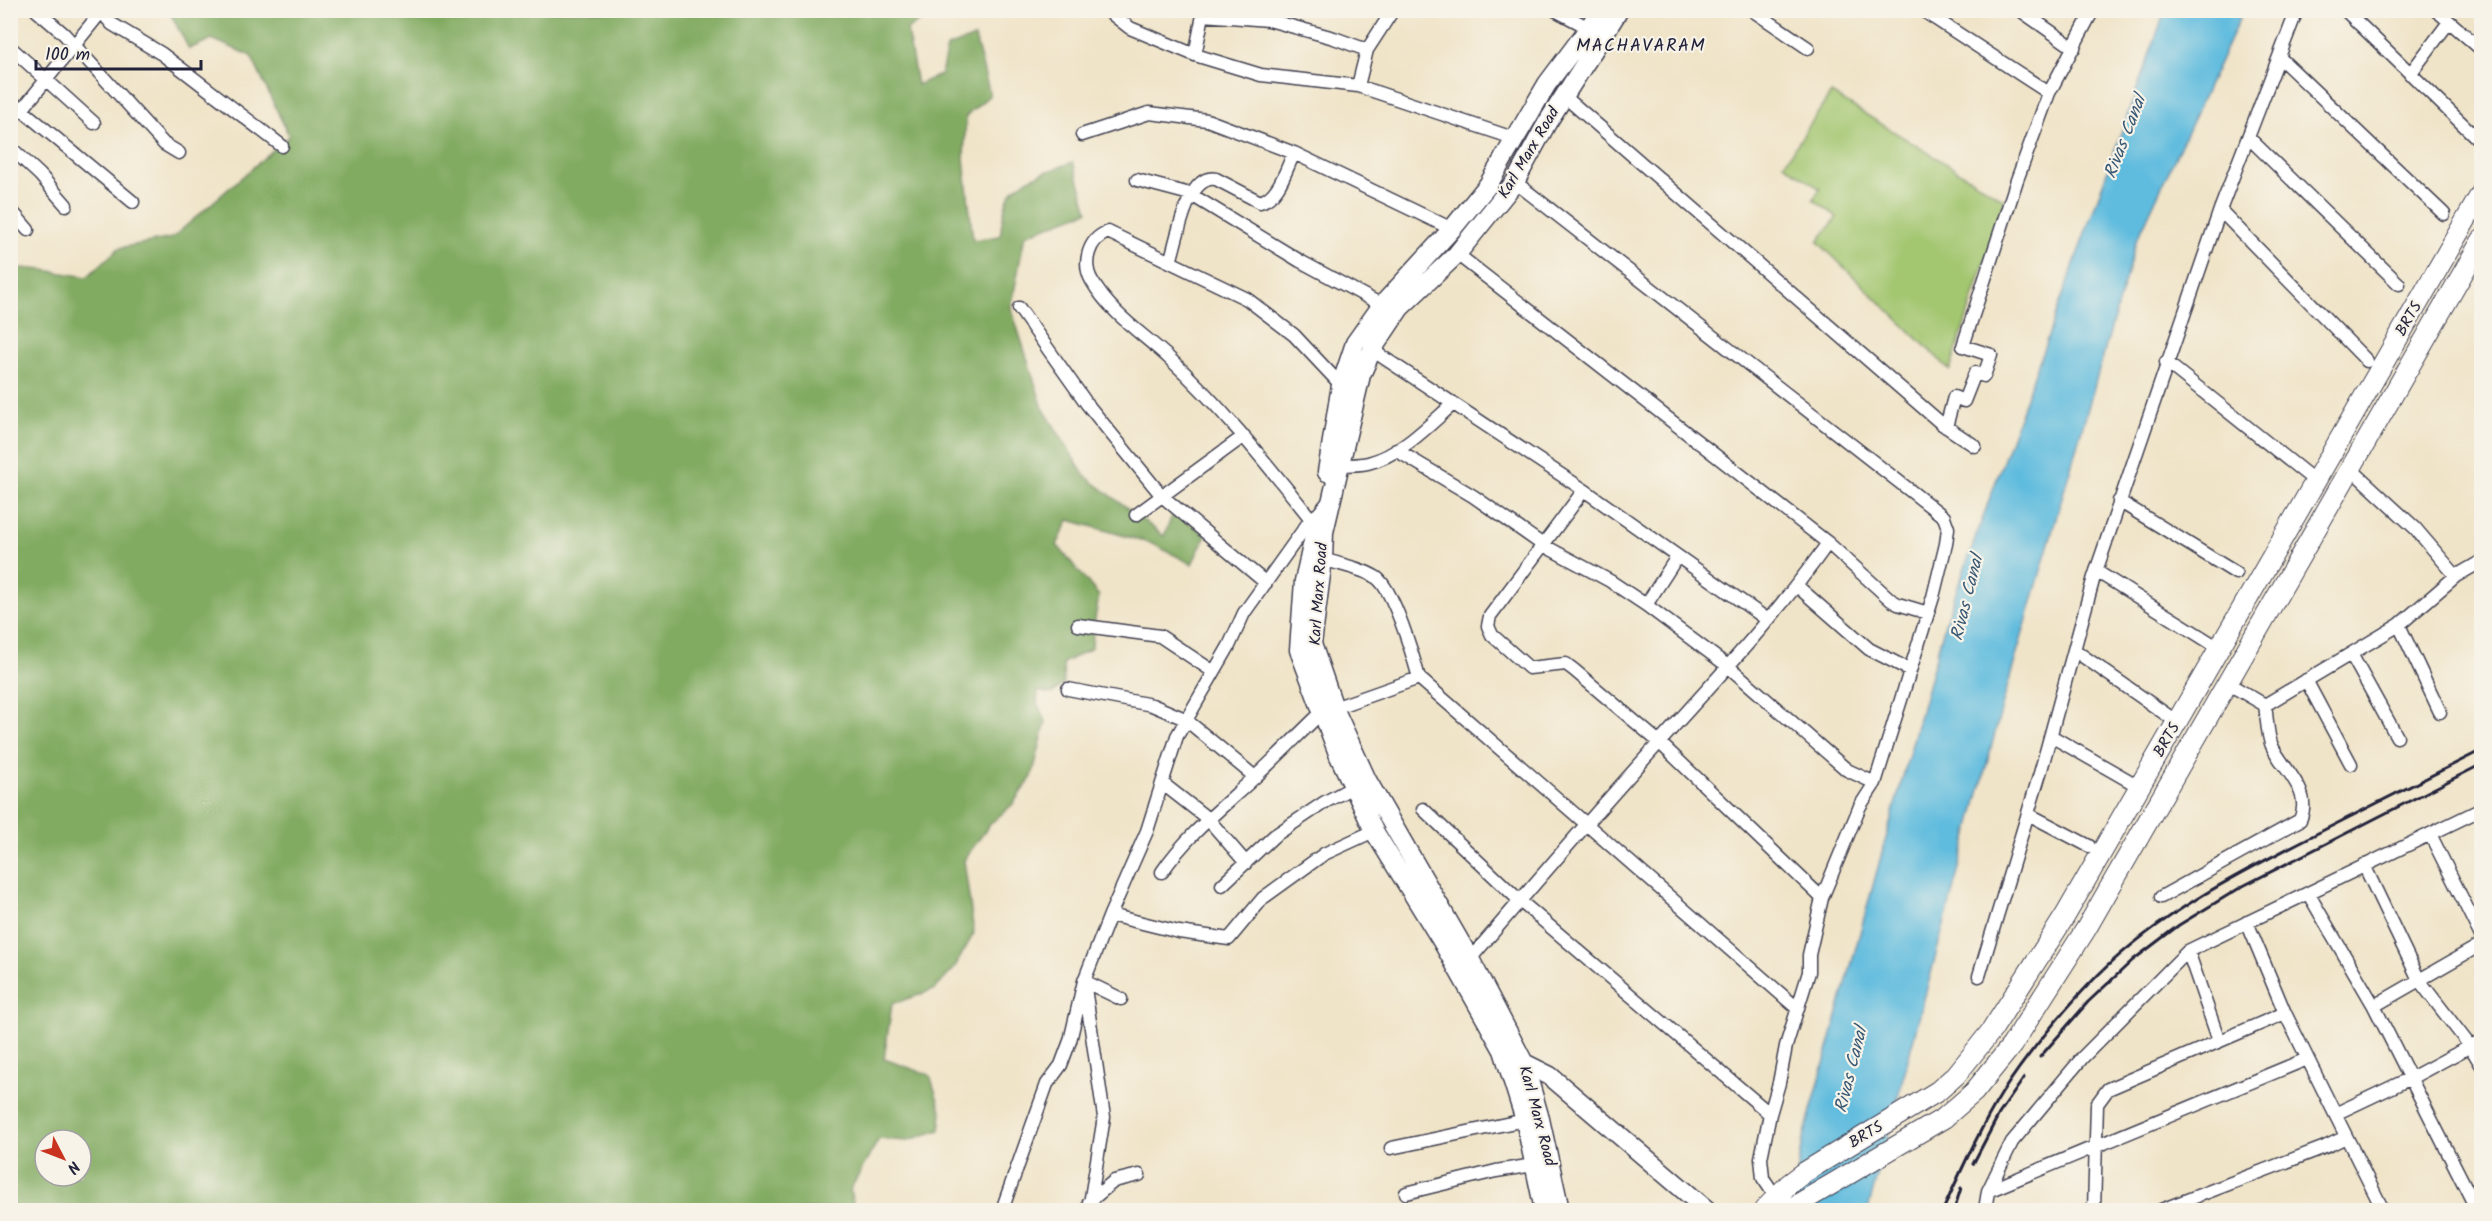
<svg xmlns="http://www.w3.org/2000/svg" width="2492" height="1221" font-family="Kalam,sans-serif">
<rect width="100%" height="100%" fill="#f7f3e8"/>
<filter id="ink" filterUnits="userSpaceOnUse"><feTurbulence type="fractalNoise" baseFrequency=".0167" numOctaves="2"/><feDisplacementMap in="SourceGraphic" scale="12" xChannelSelector="R" yChannelSelector="G"/><feConvolveMatrix kernelMatrix="1 2 1 2 8 2 1 2 1" color-interpolation-filters="sRGB"/></filter>
<filter id="wash" filterUnits="userSpaceOnUse"><feTurbulence type="fractalNoise" baseFrequency=".008" numOctaves="4" result="noise"/><feDisplacementMap in="SourceGraphic" scale="24" xChannelSelector="R" yChannelSelector="G"/><feGaussianBlur stdDeviation="1.35" result="paint"/><feColorMatrix in="noise" values="0 0 0 0 0 0 0 0 0 0 0 0 0 0 0 0 0 1.4 0 .05"/><feComposite in="paint" operator="in"/></filter>
<g filter="url(#wash)">
<rect width="100%" height="100%" fill="#f0e4c8"/>
<path fill="#a3c670" stroke="#627456" stroke-width="1.5" d="M 1831,93 L 2005,200 L 1950,370 L 1818,242 L 1837,217 L 1813,199 L 1820,189 L 1784,164 Z"/>
<path fill="#82ab62" stroke="#52664e" stroke-width="1.5" fill-rule="evenodd" d="M 169,11 L 934,11 L 907,30 L 917,85 L 941,74 L 947,47 L 975,37 L 990,95 L 966,116 L 964,158 L 973,240 L 1000,236 C 1002,224 1003,210 1008,198 C 1014,179 1055,170 1073,162 L 1088,211 L 1025,235 L 1011,308 L 1043,408 L 1084,475 L 1164,536 L 1174,511 L 1206,535 L 1192,564 L 1153,544 L 1069,520 L 1057,545 L 1099,596 L 1093,630 L 1092,648 L 1063,663 L 1064,683 L 1052,694 L 1038,691 L 1037,703 L 1046,721 L 1032,777 L 1012,805 L 990,824 L 964,860 L 974,933 L 953,970 L 935,989 L 892,1004 L 884,1059 L 930,1075 L 942,1113 L 940,1130 L 907,1141 L 879,1139 L 850,1190 L 855,1210 L 27,1210 L 11,1204 L 10,267 L 44,270 L 87,277 L 119,248 L 172,238 L 289,136 L 251,56 L 212,39 L 189,49 ZM 45,1140 L 81,1140 L 81,1176 L 45,1176 Z"/>
<path fill="#60bcde" stroke="#416f8c" stroke-width="1.5" d="M 2165,11 L 2243,11 L 2136,242 L 2007,688 L 1868,1210 L 1789,1210 L 1806,1129 L 1946,620 Z"/>
</g>
<g filter="url(#ink)">
<g fill="none" stroke-linecap="round" stroke-linejoin="round">
<g stroke="#413f50" stroke-width="15">
<path id="street" d="M 36,10 L 64,34 L 164,144 L 179,153
M 100,10 L 112,24 L 162,54 L 282,146
M 1107,10 L 1130,28 L 1195,55 L 1261,75 L 1358,86 L 1516,139
M 1555,10 L 1589,28
M 1752,10 L 1808,48
M 1922,10 L 2049,93
M 2020,10 L 2074,48
M 2345,10 L 2482,143
M 2436,10 L 2482,50
M 1203,15 L 1269,20 L 1334,38 L 1367,50
M 10,47 L 94,123
M 1195,55 L 1203,15 L 1206,10
M 2279,57 L 2444,214
M 2410,74 L 2449,22
M 1358,86 L 1367,50 L 1393,10
M 1564,96 L 1942,424 L 1975,446
M 10,100 L 133,202
M 21,111 L 101,12
M 1082,135 L 1149,113 L 1207,120 L 1294,153 L 1452,229
M 2248,137 L 2399,284
M 10,147 L 40,175 L 66,205
M 1137,180 L 1190,194 L 1300,261 L 1382,305
M 1515,182 L 1944,517 L 1948,528 L 1946,544 L 1933,597 L 1875,783
M 10,209 L 28,230
M 2220,210 L 2367,361
M 1457,254 L 1828,543 L 1891,600 L 1898,604 L 1928,613
M 1170,262 C 1177,241 1187,173 1216,179 L 1260,202 C 1279,197 1286,169 1294,153
M 1019,308 L 1087,404 L 1162,496 L 1266,583
M 1372,350 L 1584,490 L 1768,620
M 2166,362 L 2315,481
M 1946,427 L 1954,397 L 1964,401 L 1975,373 L 1984,376 L 1991,355 L 1963,346 L 2017,180 L 2049,93 L 2093,10
M 1396,450 L 1473,496 L 1543,545 L 1610,581 L 1646,605
M 1340,465 C 1349,465 1359,465 1368,463 C 1401,455 1428,426 1453,404
M 2350,468 L 2415,528 L 2456,576
M 1584,490 L 1490,616 L 1488,626 L 1492,635 L 1529,668 L 1566,664 L 1574,670 L 1659,742 L 1822,898
M 2119,501 L 2236,573
M 1136,515 L 1244,436
M 1311,519 C 1266,463 1222,407 1169,358 C 1143,334 1110,313 1092,281 C 1082,264 1088,239 1108,232 L 1247,299 L 1294,335 L 1341,385
M 1677,557 L 1646,605 L 1729,667 L 1847,770 L 1875,783 L 1860,806 L 1822,898 L 1809,955 L 1809,972 L 1786,1046 L 1779,1083 L 1770,1114 L 1761,1158 L 1763,1178 L 1780,1203
M 1323,559 C 1340,565 1362,568 1377,578 C 1394,591 1413,656 1419,678 L 1798,1009
M 2096,571 L 2219,648
M 1797,586 L 1869,649 L 1910,670
M 1078,625 L 1160,636 L 1214,672
M 2399,625 L 2440,712
M 2074,650 L 2177,722
M 2351,654 L 2397,737
M 2306,680 L 2351,764
M 2227,683 L 2265,705 L 2399,625 L 2456,576 L 2482,561
M 1068,689 L 1152,705 L 1185,719 L 1255,777
M 1334,708 L 1419,678
M 2051,736 L 2140,787
M 1162,783 L 1208,819 L 1246,863
M 1423,809 L 1520,901 L 1770,1114
M 2028,814 L 2089,846
M 2430,834 L 2482,938
M 2364,865 L 2419,980 L 2470,1046 L 2482,1066
M 1162,872 C 1187,835 1223,807 1255,777 C 1278,756 1300,733 1322,712
M 1222,885 L 1274,836 L 1325,802 L 1353,787
M 2308,893 L 2374,1006 L 2477,1210
M 2161,897 L 2300,820 C 2313,791 2284,771 2272,746 C 2267,735 2267,717 2265,705
M 1110,915 L 1179,932 L 1229,939 L 1263,898 L 1324,854 L 1374,831
M 2247,922 L 2285,1013 L 2335,1114
M 2188,951 L 2219,1041
M 1470,959 C 1532,887 1594,814 1658,744 C 1717,678 1777,615 1828,543
M 1979,976 L 2041,770 L 2094,577 L 2220,210 L 2297,10
M 2374,1006 L 2482,944
M 1391,1148 L 1525,1120
M 1988,1191 L 2307,1059
M 1406,1193 L 1496,1171 L 1534,1165
M 1089,1202 L 1114,1181 L 1139,1175
M 1002,1210 L 1047,1084 L 1061,1065 L 1070,1041 L 1084,981 L 1110,915 L 1147,831 L 1177,736 L 1229,646 L 1244,613 L 1311,519 L 1319,513 L 1328,502
M 1089,1210 L 1104,1117 L 1084,981 L 1121,999
M 1985,1210 L 1988,1191 L 2012,1142 L 2083,1057 L 2188,951 L 2482,809
M 2094,1210 L 2097,1104 L 2108,1089 L 2285,1013
M 2161,1210 L 2325,1147 L 2346,1137
M 2383,1210 L 2335,1114 L 2411,1078 L 2482,1040"/>
</g>
<g stroke="#413f50" stroke-width="21">
<path id="secondary" d="M 1327,472 L 1341,385 L 1355,343 L 1382,305 L 1452,229 L 1488,185 L 1547,84 L 1589,28 L 1600,10
M 1316,528 L 1304,581 L 1299,650 L 1339,756 L 1374,831 L 1443,943 L 1503,1050 L 1525,1120 L 1544,1210
M 1524,1063 L 1550,1076 L 1707,1210
M 1560,1210 L 1540,1119 L 1524,1063 L 1470,959 L 1367,780 L 1334,708 L 1312,644 L 1323,559 L 1324,532 L 1361,375 L 1372,350 L 1400,308 L 1457,254 L 1515,182 L 1547,123 L 1619,10"/>
</g>
<g stroke="#413f50" stroke-width="22">
<path id="primary" d="M 1764,1210 L 1789,1184 L 1805,1172 L 1938,1091 L 1956,1075 L 1992,1030 L 2065,916 L 2482,192
M 1788,1210 L 1944,1118 L 1974,1092 L 2012,1045 L 2086,929 L 2482,240"/>
</g>
<use href="#street" stroke="#fff" stroke-width="12"/>
<use href="#secondary" stroke="#fff" stroke-width="18"/>
<use href="#primary" stroke="#fff" stroke-width="20"/>
<path stroke="#22223b" stroke-width="3" d="M 2040,1057 L 2088,1002 L 2133,960 L 2179,925 L 2243,886 L 2482,764
M 1973,1164 L 1999,1114 L 2024,1078
M 1943,1210 C 1961,1171 1979,1130 2002,1093 C 2027,1054 2067,1006 2099,974 C 2161,913 2239,873 2316,834 C 2371,806 2426,778 2482,750
M 1954,1210 L 1961,1188"/>
</g>
</g>
<g text-anchor="middle" dominant-baseline="central" stroke-width="4.5" stroke-linejoin="round" paint-order="stroke">
<g font-size="16" fill="#22223b" stroke="#f7f3e8">
<text transform="translate(1529 153) rotate(-59)">Karl Marx Road</text>
<text transform="translate(2409 319) rotate(-60)">BRTS</text>
<text transform="translate(1319 594) rotate(-86)">Karl Marx Road</text>
<text transform="translate(2167 740) rotate(-60)">BRTS</text>
<text transform="translate(1537 1116) rotate(75)">Karl Marx Road</text>
<text transform="translate(1866 1135) rotate(-31)">BRTS</text>
</g>
<g font-size="18" letter-spacing="1.5" fill="#22223b" stroke="#f7f3e8">
<text x="1641" y="46">MACHAVARAM</text>
</g>
<g font-size="18" font-style="italic" fill="#385874" stroke="#f7f3e8">
<text transform="translate(2126 137) rotate(-69)">Rivas Canal</text>
<text transform="translate(1968 598) rotate(-76)">Rivas Canal</text>
<text transform="translate(1852 1070) rotate(-76)">Rivas Canal</text>
</g>
</g>
<rect width="2492" height="1221" fill="none" stroke="#f7f3e8" stroke-width="36"/>
<g transform="translate(63 1158) rotate(132)"><circle r="28" fill="#f7f3e8" stroke="#a29fa3" stroke-width="1.5"/>
<path d="M0-4.5L10 22L0 15L-10 22Z" fill="#c8321e"/>
<text y="-9" font-size="16" font-weight="bold" text-anchor="middle" fill="#22223b">N</text>
</g>
<path d="M36 60v9h165v-9" fill="none" stroke="#22223b" stroke-width="3"/>
<text x="45" y="60" font-size="18" fill="#22223b" stroke="#f7f3e8" stroke-width="4.5" paint-order="stroke">100 m</text>
</svg>
